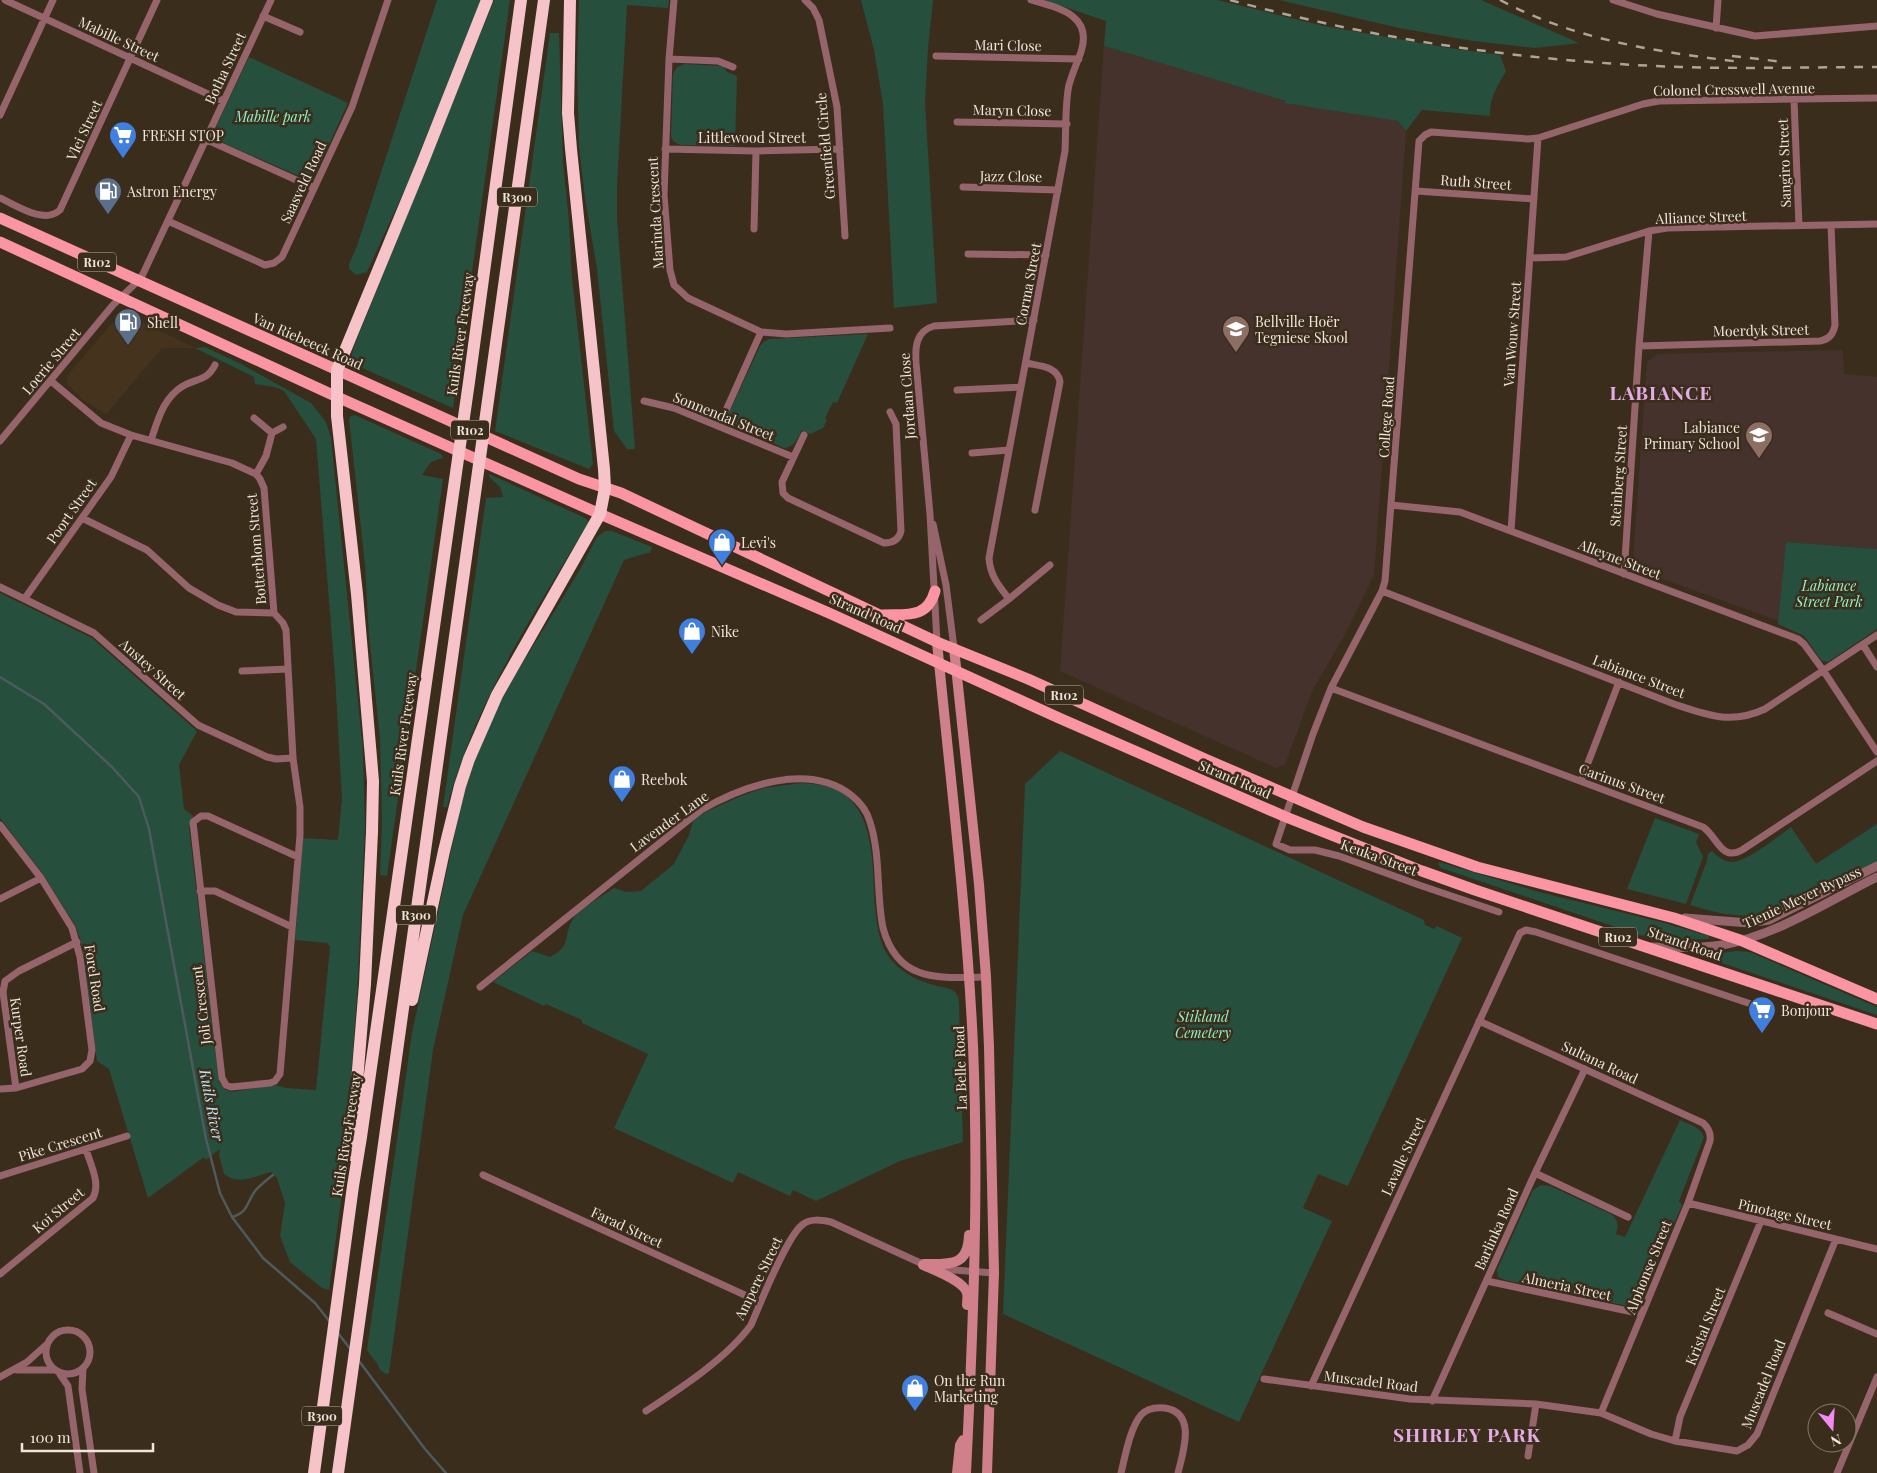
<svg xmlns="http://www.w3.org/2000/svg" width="1877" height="1473" font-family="'Playfair Display',serif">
<rect width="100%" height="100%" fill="#3b2d1c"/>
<path fill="#46331d" d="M 128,315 L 195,348 L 162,348 L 106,414 L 85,401 L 68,385 L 67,376 L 118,316 Z"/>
<path fill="#46322d" d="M 1104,46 L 1286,101 L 1285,103 L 1398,121 L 1406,131 L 1374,575 L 1343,638 L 1312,691 L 1285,765 L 1276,768 L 1060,671 Z
M 1843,350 L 1844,374 L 1877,377 L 1877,549 L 1786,542 L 1779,621 L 1641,571 L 1633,560 L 1647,362 L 1658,354 Z"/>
<path fill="#264f3d" d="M 437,0 L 481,0 L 406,187 L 367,272 L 356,275 L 349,269 L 349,264 L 357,246 L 386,157 Z
M 494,0 L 510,0 L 453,408 L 353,364 L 351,359 L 353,349 Z
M 579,0 L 669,0 L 668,8 L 627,5 L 617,186 L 617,218 L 635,449 L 627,449 L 614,431 L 597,269 L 585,198 L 579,146 L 577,66 Z
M 861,0 L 933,0 L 928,49 L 925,102 L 937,303 L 894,308 L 883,104 L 874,50 Z
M 1044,0 L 1217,0 L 1324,26 L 1449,48 L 1500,55 L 1506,71 C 1498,85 1489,99 1490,116 L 1422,110 L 1406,131 L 1398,121 L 1284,103 L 1286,101 L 1104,46 L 1106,21 Z
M 1279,0 L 1481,0 L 1579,43 L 1535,48 L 1473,41 L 1399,28 Z
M 550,33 L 559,33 L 563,162 L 569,221 L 572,278 L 593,464 L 589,469 L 495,431 Z
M 249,57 L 348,103 L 317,171 C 313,177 308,178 301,177 L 226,144 C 218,140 215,134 217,125 Z
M 684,64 L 723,66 L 727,72 L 737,76 L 735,146 L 680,145 L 673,141 L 671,136 L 673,74 L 677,67 Z
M 868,334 L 837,403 L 833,402 L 825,418 L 827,420 L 823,428 L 810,434 L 802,430 C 797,439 795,447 784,448 L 736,426 L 730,420 L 729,413 L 760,346 L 765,341 L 770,339 Z
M 205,347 L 241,364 L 311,403 L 326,422 L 331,438 L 363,750 L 365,828 L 357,996 L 343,1186 L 329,1290 L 322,1288 L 290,1262 L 280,1236 L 285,1203 L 277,1178 L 271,1172 C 254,1176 240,1186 224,1174 L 219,1155 L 220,1149 L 206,1160 L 204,1157 L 148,1198 L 109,1069 L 97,1061 L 81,941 L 75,925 L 43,874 L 0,818 L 0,593 L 92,638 L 197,731 L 179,765 L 184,809 L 193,816 L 189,828 L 219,1082 L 225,1089 L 231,1092 L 276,1085 L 286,1088 L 316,1090 L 330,947 L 327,943 L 295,940 L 303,838 L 338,840 L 342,799 L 335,675 L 316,439 L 284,391 L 275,387 L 255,384 L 254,377 L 195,348 Z
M 355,415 L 441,454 L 443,458 L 431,462 L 422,475 L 443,479 L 387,876 L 380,875 L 382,822 L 380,738 L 369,636 L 365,565 L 349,419 L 351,416 Z
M 489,474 L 583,517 L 587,519 L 588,523 C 534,614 474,704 447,807 L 443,807 L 486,498 L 503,497 L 500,487 L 489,477 Z
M 605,531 L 612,531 L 652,547 L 650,553 L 647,553 L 624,560 L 463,915 L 433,1050 L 389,1373 L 386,1374 L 380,1370 C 378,1362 371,1357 367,1350 L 412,1033 L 462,800 L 477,753 L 503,695 L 578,573 L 597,537 Z
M 1786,542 L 1877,549 L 1877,629 L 1828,662 L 1822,661 L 1804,636 L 1778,624 Z
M 1060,751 L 1424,920 L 1425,925 L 1434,929 L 1437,926 L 1462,938 L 1348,1186 L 1318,1174 L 1303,1208 L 1332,1221 L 1239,1422 L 1003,1314 L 1025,784 Z
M 801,783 C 810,784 819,784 828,786 C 877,802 872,865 875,906 C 877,923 878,939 887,954 C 898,971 915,980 934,985 C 940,987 947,987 952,990 C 957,993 959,998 959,1003 L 963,1142 L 900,1161 L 816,1201 L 793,1190 L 790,1196 L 738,1172 L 733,1183 L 614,1128 L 648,1054 L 582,1023 L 582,1020 L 546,1004 L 544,1006 L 493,982 L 532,951 L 550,957 C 573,945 562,937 573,919 C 577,911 605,894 614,888 L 626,892 L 641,891 L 674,864 L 689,835 L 693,821 L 701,814 L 741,796 L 764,788 Z
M 1655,818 L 1699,834 L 1696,842 L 1703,857 L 1686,904 L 1627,889 Z
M 1877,824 L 1877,863 L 1776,914 L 1772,905 L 1764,909 L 1766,913 C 1738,919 1716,913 1690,905 L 1707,861 L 1708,854 L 1712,851 C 1718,857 1724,862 1733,862 C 1746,862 1779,836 1791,827 L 1816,864 Z
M 1439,862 L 1539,892 L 1661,922 L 1709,936 L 1709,939 L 1676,940 L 1639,935 L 1441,868 L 1438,864 Z
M 1737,951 L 1750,952 L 1877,1007 L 1877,1015 L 1707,958 L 1707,955 Z
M 1680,1120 C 1688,1124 1701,1127 1704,1137 L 1679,1201 L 1682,1205 L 1640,1304 L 1632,1307 L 1505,1280 L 1498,1277 L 1497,1270 L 1533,1190 L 1541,1185 L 1550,1186 L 1611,1214 C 1618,1219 1619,1226 1616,1234 L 1625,1237 Z"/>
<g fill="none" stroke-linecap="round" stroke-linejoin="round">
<path stroke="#4d5a5e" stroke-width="2.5" d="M 0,677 L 44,704 L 112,767 L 139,797 L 149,829 L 206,1139 L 220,1193 L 232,1217 L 263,1258 L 315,1303 L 330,1322
M 232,1217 C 249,1212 246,1203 255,1191 C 260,1185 267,1180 273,1175
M 338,1333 L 351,1350
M 359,1361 L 425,1449 L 446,1473"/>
<path stroke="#96646b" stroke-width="7" d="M 5,0 L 223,101
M 674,0 L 669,59 L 664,195 L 670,270 L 674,285 L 688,298 L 761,332 L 786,334 L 890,328
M 805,0 L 813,8 L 819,20 L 837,107 L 845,236
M 1031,0 C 1059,8 1093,15 1081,52 C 1077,63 1072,74 1069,85 C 1065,102 1066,132 1065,151 L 989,558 C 990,575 998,585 1009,599 L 1050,565
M 1613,0 L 1657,14 L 1755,36 L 1877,26
M 263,16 L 300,32
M 1716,28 L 1718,0
M 936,56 L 1079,59
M 669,59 L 718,61 L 733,67
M 1794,100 L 1799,226
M 0,115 L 53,0
M 957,122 L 1067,124
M 205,139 L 314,188
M 665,149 L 756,151 L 840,149
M 963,187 L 1058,190
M 1416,191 L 1534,199
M 0,198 C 16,205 44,225 60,210 L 157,0
M 168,221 L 265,265 L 274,263 L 282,257 L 352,107 L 388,0
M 754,229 L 756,151
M 968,254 L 1046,255
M 1530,258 L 1566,257 L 1649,231 L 1667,228 L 1877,224
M 1639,346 L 1820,341 C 1829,339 1833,335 1835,325 L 1831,225
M 1026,363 C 1039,366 1058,366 1060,382 L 1035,510
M 51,381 L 101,423 L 131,435 L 232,463 L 256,474 L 260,479 L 264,488 L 274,613 L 283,623 L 286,630 L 293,758 L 300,807 L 300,835 L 280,1074 L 275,1081 L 270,1083 L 231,1087 L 226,1085 L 222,1078 L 193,822 L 201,816 L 208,816 L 298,857
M 957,390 L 1021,387
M 644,401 L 674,408 L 793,457
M 254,418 L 272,433 L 266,456 L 256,474
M 719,426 L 761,332
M 272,433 L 283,427
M 804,435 L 782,482 L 783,493 L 788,498 L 884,543 C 893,543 899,540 901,531 L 896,424 L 890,412
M 151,440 C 158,420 163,398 183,386 C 197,378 207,381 215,365
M 0,441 L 113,305 L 138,281 L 143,274 L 271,0
M 972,453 L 1009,450
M 1391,505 L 1460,512 L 1798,639 L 1804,644 L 1823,670 L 1877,752
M 82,518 L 147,550 L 189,588 L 218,605 L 236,612 L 274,613
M 933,524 L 946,585 L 954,648
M 1511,531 L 1538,138
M 1624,574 L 1639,346 L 1649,231
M 0,587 L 94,633 L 198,725 L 267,757 L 276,759 L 293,758
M 1382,591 L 1674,704 C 1707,715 1731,725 1765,709 L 1877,635
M 25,598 L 111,477 L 131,435
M 981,620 L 1009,599
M 937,642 L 930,514 L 916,363 C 915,347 916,331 934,326 L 1034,320
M 1863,645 L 1877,667
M 242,671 L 288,669
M 1331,688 L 1703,827 C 1717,836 1721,862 1742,850 L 1877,761
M 1581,781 L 1619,682
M 0,825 L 41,878 L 72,928 L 80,957 L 92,1050 L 90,1061 L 82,1069 L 16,1088 L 0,1089
M 200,891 L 215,891 L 292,927
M 0,899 L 41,878
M 1499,912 L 1419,885 L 1339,856 L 1315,850 L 1290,850 L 1276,844 L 1313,734 L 1331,688 L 1382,591 L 1385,581 L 1419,141 L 1425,135 L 1431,132 L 1528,139 L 1538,138 L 1643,104 L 1659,101 L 1877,98
M 480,987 L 701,810 C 743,786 808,762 851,795 C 860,802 867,811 870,822 C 881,856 876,893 883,928 C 898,983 939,978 986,977
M 1479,1021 L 1703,1123 C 1709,1128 1711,1134 1710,1141 L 1688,1203 L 1601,1413
M 16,1088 L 3,992 L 5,981 L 19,971 L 77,942
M 1535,1173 L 1628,1217
M 483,1175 L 760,1302
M 0,1176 L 127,1136
M 1688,1203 L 1877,1249
M 940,1269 L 994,1273
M 0,1274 L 93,1198 C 101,1183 90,1164 86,1149
M 1487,1281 L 1642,1314
M 1828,1313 L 1877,1334
M46 1352a22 22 0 1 1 44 0a22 22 0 1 1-44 0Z
M 83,1368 L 82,1389 L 94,1473
M 17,1370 L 55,1370
M 59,1373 L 68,1386 L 80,1473
M 0,1377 L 27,1362 L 46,1345
M 1264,1379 L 1410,1399 L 1536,1404 L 1601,1413 L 1651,1434 L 1675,1441 L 1731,1450 L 1737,1451 L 1748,1445 L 1757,1434 L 1836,1239
M 1311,1386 L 1520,933 L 1526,930 L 1536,932 L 1751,1004
M 1432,1401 L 1535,1173 L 1585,1069
M 646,1411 C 681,1388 727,1358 751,1325 C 760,1304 786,1238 802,1225 C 810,1218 821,1220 831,1222 L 927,1266
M 1675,1441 L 1680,1417 L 1761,1221
M 1528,1456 L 1536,1404
M 1121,1473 C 1125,1457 1130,1428 1141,1415 C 1147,1408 1156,1407 1165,1408 C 1197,1413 1183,1452 1178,1473
M 1837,1473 L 1877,1377"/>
<path stroke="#96646b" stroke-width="9" d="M 1685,918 L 1749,923 L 1769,920 L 1877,866
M 1652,947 C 1675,947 1699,949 1722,945 C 1776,936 1828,901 1877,877"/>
<path stroke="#cf808b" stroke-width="10" d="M 937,642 C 950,777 967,911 973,1046 C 979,1189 973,1331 966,1473
M 954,648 L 979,884 L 986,977 L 989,1047 L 994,1273 L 987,1473
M 924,1264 C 950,1264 968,1267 969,1235
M 923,1265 C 934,1270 964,1281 967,1293 C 968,1296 967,1301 967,1305
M 957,1473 L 960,1445 L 963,1440"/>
<path stroke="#fb95a4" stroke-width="11" d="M 0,218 L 579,479 L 621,493 L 937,642 L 1028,679 L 1205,759 L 1363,827 L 1477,867 L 1674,918 L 1740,940 L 1877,999
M 0,242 L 335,396 L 600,514 L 829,613 L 1059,718 L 1286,817 L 1422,871 L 1475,890 L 1877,1024
M 883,615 C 907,614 927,619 935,591"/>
<path stroke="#f6c3c9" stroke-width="12" d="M 412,1000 L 444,851 L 460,786 L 469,759 L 497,695 L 600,514 L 605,488 L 604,469 L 571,149 L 568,113 L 570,0
M 351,1155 L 365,984 L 372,832 L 373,781 L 357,594 L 337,416 L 337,370 L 422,164 L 487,0
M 314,1473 L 353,1186 L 361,1137 L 469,382 L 521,0
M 338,1473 L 544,0"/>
<path stroke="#afa497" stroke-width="2.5" stroke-dasharray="9 9" stroke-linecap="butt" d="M 1230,0 C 1377,40 1529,62 1681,67 C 1746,69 1812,67 1877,67
M 1500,0 C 1575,40 1658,52 1741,62
M 1732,56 L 1784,62"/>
</g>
<defs>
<g id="supermarket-pin" transform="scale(1.4375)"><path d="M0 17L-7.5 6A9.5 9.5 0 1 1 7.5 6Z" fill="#3f7fe0" stroke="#3b2d1c"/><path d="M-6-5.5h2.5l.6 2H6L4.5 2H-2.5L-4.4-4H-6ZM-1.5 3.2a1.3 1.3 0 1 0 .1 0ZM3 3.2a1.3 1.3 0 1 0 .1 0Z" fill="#fff"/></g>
<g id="fuel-pin" transform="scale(1.4375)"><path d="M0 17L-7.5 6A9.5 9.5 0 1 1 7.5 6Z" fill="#5c6f8a" stroke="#3b2d1c"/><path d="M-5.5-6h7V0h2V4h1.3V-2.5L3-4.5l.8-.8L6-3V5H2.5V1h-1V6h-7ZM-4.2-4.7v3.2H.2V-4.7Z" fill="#fff"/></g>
<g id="school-pin" transform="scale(1.4375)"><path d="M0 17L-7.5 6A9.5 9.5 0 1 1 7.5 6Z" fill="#8d6e63" stroke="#3b2d1c"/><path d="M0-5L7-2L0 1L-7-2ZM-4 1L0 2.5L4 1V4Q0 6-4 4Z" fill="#fff"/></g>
<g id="shop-pin" transform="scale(1.4375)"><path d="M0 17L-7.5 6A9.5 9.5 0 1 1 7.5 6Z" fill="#3f7fe0" stroke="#3b2d1c"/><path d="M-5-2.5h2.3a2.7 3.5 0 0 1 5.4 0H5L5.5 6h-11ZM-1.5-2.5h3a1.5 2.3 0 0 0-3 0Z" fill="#fff"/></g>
</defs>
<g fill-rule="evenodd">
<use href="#supermarket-pin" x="123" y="135"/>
<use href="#fuel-pin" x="108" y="191"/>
<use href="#fuel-pin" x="128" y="322"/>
<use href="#school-pin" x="1236" y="329"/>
<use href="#school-pin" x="1759" y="435"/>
<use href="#shop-pin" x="722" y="542"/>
<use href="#shop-pin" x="692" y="631"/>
<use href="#shop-pin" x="622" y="779"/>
<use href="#supermarket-pin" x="1762" y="1010"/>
<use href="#shop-pin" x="915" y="1388"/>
</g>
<g text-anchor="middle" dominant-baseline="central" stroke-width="5" stroke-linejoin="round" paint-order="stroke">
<g fill="#3b2d1c" stroke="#b9aea2" stroke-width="1">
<rect x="497" y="187.5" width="40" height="19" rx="4"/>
<rect x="78" y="252.5" width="38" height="19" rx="4"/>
<rect x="451" y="420.5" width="38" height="19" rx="4"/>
<rect x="1045" y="685.5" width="38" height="19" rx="4"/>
<rect x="396" y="905.5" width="40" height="19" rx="4"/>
<rect x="1599" y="927.5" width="38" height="19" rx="4"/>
<rect x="302" y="1406.5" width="40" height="19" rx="4"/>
</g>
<g font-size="12" font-weight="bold" fill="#efe5db">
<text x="517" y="197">R300</text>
<text x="97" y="262">R102</text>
<text x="470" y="430">R102</text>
<text x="1064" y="695">R102</text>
<text x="416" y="915">R300</text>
<text x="1618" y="937">R102</text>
<text x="322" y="1416">R300</text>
</g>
<g font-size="14" fill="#efe5db" stroke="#3b2d1c">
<text transform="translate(119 39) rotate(25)">Mabille Street</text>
<text transform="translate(1008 45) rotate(1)">Mari Close</text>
<text transform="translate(225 68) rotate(-65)">Botha Street</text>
<text transform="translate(1734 89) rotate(-1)">Colonel Cresswell Avenue</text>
<text transform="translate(1012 110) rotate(1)">Maryn Close</text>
<text transform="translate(84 130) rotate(-65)">Vlei Street</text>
<text x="752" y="137">Littlewood Street</text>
<text transform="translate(825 146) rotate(-95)">Greenfield Circle</text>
<text transform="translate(1784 163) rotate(-92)">Sangiro Street</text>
<text transform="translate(1011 176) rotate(1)">Jazz Close</text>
<text transform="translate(303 182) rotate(-65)">Saasveld Road</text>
<text transform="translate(1476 182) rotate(4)">Ruth Street</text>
<text transform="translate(655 213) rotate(-93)">Marinda Crescent</text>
<text transform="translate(1701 217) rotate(-2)">Alliance Street</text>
<text transform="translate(1028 284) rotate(-79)">Corma Street</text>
<text transform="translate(1761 330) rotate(-1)">Moerdyk Street</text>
<text transform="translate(460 334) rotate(-82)">Kuils River Freeway</text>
<text transform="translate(1512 334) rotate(-86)">Van Wouw Street</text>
<text transform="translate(308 341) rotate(24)">Van Riebeeck Road</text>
<text transform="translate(51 361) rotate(-50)">Loerie Street</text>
<text transform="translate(907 396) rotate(-94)">Jordaan Close</text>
<text transform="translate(724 416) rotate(22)">Sonnendal Street</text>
<text transform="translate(1386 417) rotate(-86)">College Road</text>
<text transform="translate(1618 476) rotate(-86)">Steinberg Street</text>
<text transform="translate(71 511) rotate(-55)">Poort Street</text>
<text transform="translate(256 549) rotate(-95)">Botterblom Street</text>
<text transform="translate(1620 559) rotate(21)">Alleyne Street</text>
<text transform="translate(866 613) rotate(24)">Strand Road</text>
<text transform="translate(153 669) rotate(42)">Anstey Street</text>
<text transform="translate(1639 676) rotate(21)">Labiance Street</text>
<text transform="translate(403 734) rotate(-82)">Kuils River Freeway</text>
<text transform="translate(1235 779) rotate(23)">Strand Road</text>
<text transform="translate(1622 783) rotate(20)">Carinus Street</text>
<text transform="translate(669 821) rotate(-36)">Lavender Lane</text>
<text transform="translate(1379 857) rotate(20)">Keuka Street</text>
<text transform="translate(1802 897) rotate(-25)">Tienie Meyer Bypass</text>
<text transform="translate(1685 943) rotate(19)">Strand Road</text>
<text transform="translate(95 978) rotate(81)">Forel Road</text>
<text transform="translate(201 1005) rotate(-97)">Joli Crescent</text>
<text transform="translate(21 1037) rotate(82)">Kurper Road</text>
<text transform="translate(1600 1062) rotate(25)">Sultana Road</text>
<text transform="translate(960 1068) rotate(-92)">La Belle Road</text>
<text transform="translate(346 1135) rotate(-81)">Kuils River Freeway</text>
<text transform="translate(60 1144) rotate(-17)">Pike Crescent</text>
<text transform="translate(1403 1156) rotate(-65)">Lavalle Street</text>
<text transform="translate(58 1210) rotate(-40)">Koi Street</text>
<text transform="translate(1785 1214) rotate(13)">Pinotage Street</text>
<text transform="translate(627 1227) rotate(25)">Farad Street</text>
<text transform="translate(1496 1229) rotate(-66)">Barlinka Road</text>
<text transform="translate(1648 1267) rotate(-68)">Alphonse Street</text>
<text transform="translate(758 1278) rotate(-64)">Ampere Street</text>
<text transform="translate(1567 1286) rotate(12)">Almeria Street</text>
<text transform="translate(1705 1326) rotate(-68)">Kristal Street</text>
<text transform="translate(1371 1381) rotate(7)">Muscadel Road</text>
<text transform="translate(1763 1384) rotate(-68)">Muscadel Road</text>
</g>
<g font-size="14" font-style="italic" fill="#8ef3c6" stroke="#3b2d1c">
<text x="273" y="116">Mabille park</text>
<text x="1829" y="585">Labiance<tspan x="1829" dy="16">Street Park</tspan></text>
<text x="1203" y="1016">Stikland<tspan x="1203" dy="16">Cemetery</tspan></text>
</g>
<g font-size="14" fill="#efe5db" stroke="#3b2d1c" text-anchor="start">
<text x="142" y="135">FRESH STOP</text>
<text x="127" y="191">Astron Energy</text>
<text x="1255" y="321">Bellville Hoër<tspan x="1255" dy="16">Tegniese Skool</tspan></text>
<text x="147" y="322">Shell</text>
<text x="1740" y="427" text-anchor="end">Labiance<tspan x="1740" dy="16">Primary School</tspan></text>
<text x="741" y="542">Levi's</text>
<text x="711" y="631">Nike</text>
<text x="641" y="779">Reebok</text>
<text x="1781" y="1010">Bonjour</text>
<text x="934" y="1380">On the Run<tspan x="934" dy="16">Marketing</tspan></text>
</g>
<g font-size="15" font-style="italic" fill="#bfe5f7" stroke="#3b2d1c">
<text transform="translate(212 1105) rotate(79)">Kuils River</text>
</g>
<g font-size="19" font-weight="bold" letter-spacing="1" fill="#e5abe4" stroke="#3b2d1c">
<text x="1661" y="392">LABIANCE</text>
<text x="1467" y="1434">SHIRLEY PARK</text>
</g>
</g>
<g transform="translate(1832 1428) rotate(162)"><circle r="24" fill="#3b2d1c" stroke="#837768"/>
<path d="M0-4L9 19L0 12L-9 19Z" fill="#f28af3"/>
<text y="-8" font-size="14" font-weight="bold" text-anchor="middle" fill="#efe5db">N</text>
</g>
<path d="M22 1443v8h131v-8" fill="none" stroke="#efe5db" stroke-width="2.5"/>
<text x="30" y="1443" font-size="15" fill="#efe5db" stroke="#3b2d1c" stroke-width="4" paint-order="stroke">100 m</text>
</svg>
